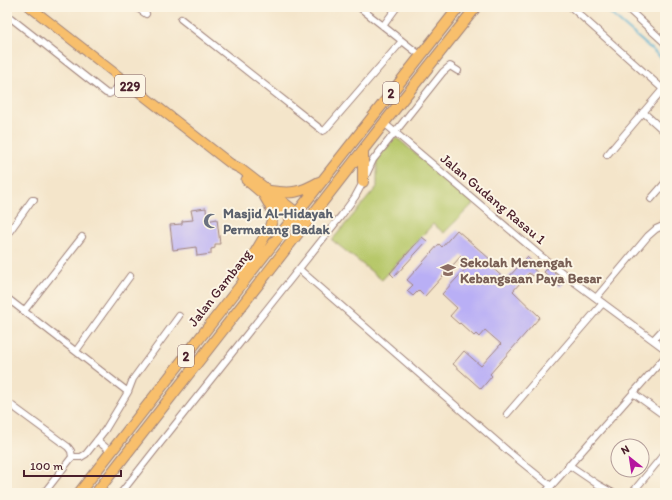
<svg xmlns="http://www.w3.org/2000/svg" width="672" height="500" font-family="Itim,sans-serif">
<rect width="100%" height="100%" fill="#fcf5e5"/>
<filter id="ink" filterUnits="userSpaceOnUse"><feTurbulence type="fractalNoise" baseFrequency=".025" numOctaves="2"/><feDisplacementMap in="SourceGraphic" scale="8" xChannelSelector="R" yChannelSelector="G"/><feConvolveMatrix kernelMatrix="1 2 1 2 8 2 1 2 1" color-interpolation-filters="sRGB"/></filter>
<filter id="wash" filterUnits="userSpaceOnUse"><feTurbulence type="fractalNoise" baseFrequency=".012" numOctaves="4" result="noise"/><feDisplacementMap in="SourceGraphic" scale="16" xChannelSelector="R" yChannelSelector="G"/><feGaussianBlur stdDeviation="0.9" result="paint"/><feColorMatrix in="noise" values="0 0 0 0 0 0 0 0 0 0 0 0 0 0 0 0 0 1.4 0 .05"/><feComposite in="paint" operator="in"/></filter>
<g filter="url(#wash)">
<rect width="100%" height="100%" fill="#f4e5ca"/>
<path fill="#b7c86b" stroke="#80744b" d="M 396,137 L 474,203 L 444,233 L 433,224 L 382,280 L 332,240 L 377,187 L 377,159 Z"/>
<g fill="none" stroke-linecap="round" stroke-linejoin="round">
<path stroke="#53aed0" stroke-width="2" d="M 603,7 L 665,61"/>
</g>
<g id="blocks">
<path fill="#b9aff5" d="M 206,208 L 207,221 L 217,219 L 220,244 L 215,244 L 215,248 L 211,249 L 211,254 L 197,256 L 196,247 L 173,250 L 170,225 L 182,224 L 182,221 L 193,220 L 191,210 Z
M 457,230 L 491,260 L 488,264 L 506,280 L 527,257 L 536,266 L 533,269 L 537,272 L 533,276 L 529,273 L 513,291 L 540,317 L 490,374 L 492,376 L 481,389 L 453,364 L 464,351 L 481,366 L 501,344 L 485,330 L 479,337 L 476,334 L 474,336 L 460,323 L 459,324 L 450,316 L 457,308 L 442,294 L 471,263 L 462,255 L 425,296 L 419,290 L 413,296 L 407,291 L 413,285 L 407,280 L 439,244 L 442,247 Z
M 422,237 L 427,241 L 394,277 L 390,273 Z
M 548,268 L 565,282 L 560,287 L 544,272 Z"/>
</g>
</g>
<g filter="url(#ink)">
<use href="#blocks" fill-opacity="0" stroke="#9f827a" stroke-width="1"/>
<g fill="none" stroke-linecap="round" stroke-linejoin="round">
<g stroke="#9f827a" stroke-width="8">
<path id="minor" d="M 136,7 L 146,14
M 359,7 L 420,55
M 571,7 L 665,91
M 626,7 L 665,43
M 7,15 L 106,93 L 109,94 L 113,92 L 124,80
M 181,19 L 323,131 L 325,130 L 402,41
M 383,26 L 397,7
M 643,112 L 665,132
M 384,123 L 542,257 L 577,284 L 665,349
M 607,155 L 663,89
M 651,199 L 665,183
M 7,235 L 32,200 L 34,200
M 299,269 L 510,453 L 551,486
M 7,298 L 128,392
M 596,298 L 648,236 L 656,229 L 665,225
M 24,311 L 82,237
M 653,340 L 665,327
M 76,351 L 130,276
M 633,393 L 665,416
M 7,402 L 68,447 L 71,451 L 72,457 L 44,493
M 507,414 L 603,303
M 97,440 L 111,452
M 72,457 L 81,457 L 86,454 L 105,430 L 128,392 L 133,379 L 179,316
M 569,465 L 597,484 L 613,493
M 121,493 L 154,451 L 341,216 L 355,197 L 361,186 L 373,160 L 443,72 L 450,66 L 458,71
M 545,493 L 665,357
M 632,493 L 665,453"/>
</g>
<g stroke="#9f827a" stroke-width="11">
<path id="primary" d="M 30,7 L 231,164 L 241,169 L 308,221
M 246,180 L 303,228"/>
</g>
<g stroke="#9f827a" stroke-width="12">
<path id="trunk" d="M 363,152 L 363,182
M 270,191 C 291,194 300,193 319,182
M 242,275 L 269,229 C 275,215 273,210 265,197
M 79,493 L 297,213 L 459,7
M 96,493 L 384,123 L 476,7"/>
</g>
<use href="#minor" stroke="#fff" stroke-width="6"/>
<use href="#primary" stroke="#f8bf6c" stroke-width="9"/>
<use href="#trunk" stroke="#f8bf6c" stroke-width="10"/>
</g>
</g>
<defs>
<g id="mosque-bare" transform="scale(1.2)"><path d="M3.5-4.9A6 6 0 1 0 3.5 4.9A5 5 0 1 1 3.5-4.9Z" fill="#6b7280" stroke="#fcf5e5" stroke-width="2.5" paint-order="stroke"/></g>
<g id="school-bare" transform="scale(1.2)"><path d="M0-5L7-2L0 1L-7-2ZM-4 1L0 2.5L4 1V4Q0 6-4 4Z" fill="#8d6e63" stroke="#fcf5e5" stroke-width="2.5" paint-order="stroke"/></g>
</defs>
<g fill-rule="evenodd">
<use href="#mosque-bare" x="211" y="221"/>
<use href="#school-bare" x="448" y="270"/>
</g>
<g text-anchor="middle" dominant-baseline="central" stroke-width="4" stroke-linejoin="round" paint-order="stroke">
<g fill="#fcf5e5" stroke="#7f5f63" stroke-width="1">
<rect x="115" y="75" width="30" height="22" rx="3"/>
<rect x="383" y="82" width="16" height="22" rx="3"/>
<rect x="178" y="345" width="16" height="22" rx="3"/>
</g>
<g font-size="13" font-weight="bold" fill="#4a1f2b">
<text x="130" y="86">229</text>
<text x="391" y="93">2</text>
<text x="186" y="356">2</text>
</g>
<g font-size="14" fill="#4a1f2b" stroke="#fcf5e5">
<text transform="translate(493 199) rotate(40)">Jalan Gudang Rasau 1</text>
<text transform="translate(220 288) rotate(-52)">Jalan Gambang</text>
</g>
<g font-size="14" font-weight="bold" fill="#5b616d" stroke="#fcf5e5" text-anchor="start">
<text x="223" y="213">Masjid Al-Hidayah<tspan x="223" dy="16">Permatang Badak</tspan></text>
</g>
<g font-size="14" font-weight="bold" fill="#785e54" stroke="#fcf5e5" text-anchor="start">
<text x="460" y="262">Sekolah Menengah<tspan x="460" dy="16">Kebangsaan Paya Besar</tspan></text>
</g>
</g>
<rect width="672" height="500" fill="none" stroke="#fcf5e5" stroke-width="24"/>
<g transform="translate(630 458) rotate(330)"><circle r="19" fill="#fcf5e5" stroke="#b59f9b"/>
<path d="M0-3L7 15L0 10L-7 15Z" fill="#b5179e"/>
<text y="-6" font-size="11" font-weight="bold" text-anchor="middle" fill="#4a1f2b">N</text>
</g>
<path d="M24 470v6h97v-6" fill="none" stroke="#4a1f2b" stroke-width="2"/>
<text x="30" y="470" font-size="12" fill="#4a1f2b" stroke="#fcf5e5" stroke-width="3" paint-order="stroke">100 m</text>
</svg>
